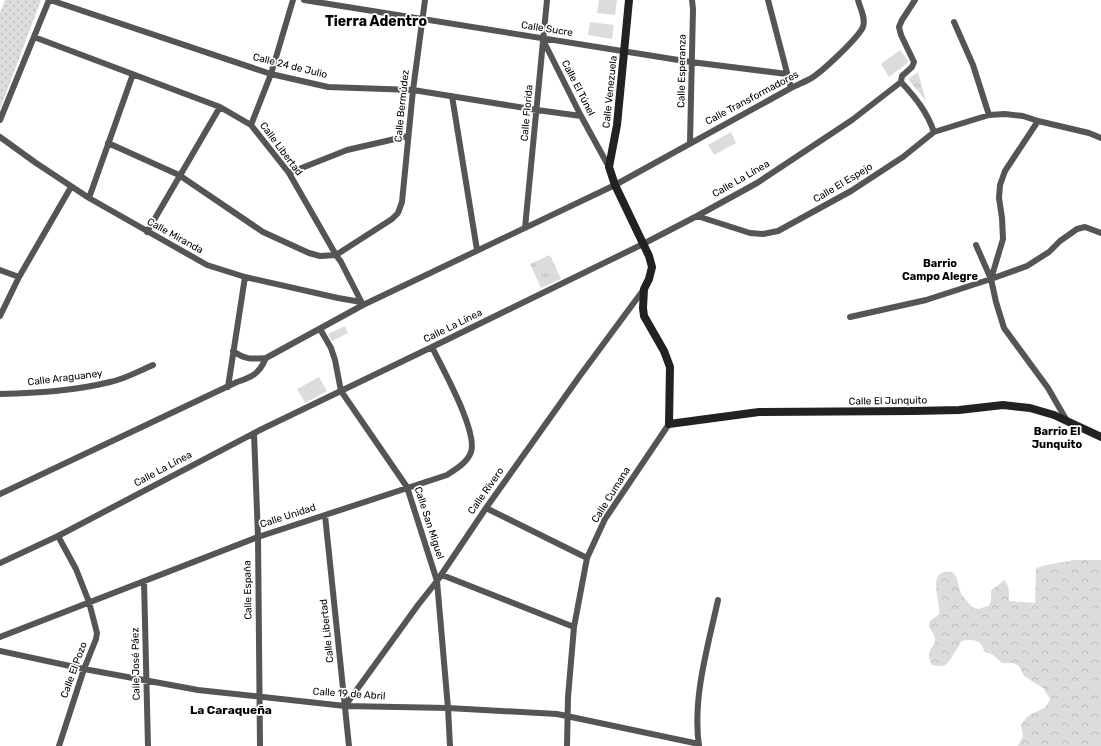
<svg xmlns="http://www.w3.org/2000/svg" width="1101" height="746" font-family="Rubik,sans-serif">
<defs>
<pattern id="grass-dots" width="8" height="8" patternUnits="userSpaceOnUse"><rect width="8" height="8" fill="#dcdcdc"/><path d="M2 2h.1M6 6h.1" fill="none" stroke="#bbb" stroke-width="1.8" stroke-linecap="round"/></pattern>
<pattern id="forest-crowns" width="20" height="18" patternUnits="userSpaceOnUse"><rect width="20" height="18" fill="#dcdcdc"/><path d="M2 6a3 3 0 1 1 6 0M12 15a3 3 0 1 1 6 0" fill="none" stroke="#bbb"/></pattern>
<pattern id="park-tufts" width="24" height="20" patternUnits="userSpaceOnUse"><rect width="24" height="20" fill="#dcdcdc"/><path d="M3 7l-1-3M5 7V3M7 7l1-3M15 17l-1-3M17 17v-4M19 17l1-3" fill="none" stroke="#bbb"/></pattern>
</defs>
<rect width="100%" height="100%" fill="#fff"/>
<path fill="url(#grass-dots)" d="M 5,0 L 41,0 L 0,109 L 0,13 Z"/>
<path fill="url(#forest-crowns)" d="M 1075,560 L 1101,560 L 1101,746 L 1018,746 L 1023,736 L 1021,725 C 1024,721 1026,717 1030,715 C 1038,710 1048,709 1050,699 L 1043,688 L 1024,676 L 1019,666 L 1013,663 L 1002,663 L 993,655 L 984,651 C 982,639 971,639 961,641 C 959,647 956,650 953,655 C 947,665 945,668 932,665 C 923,649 937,647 935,638 C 934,634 930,630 929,626 L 930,621 L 939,614 C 941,601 925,568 952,572 L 956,576 L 961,594 L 972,607 L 978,609 L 988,606 L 991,602 L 991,591 L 1004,580 C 1010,587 1009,592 1009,601 L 1035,603 L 1036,568 L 1046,565 Z"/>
<path fill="url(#park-tufts)" d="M 918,72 L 926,101 L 908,79 Z
M 550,255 L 561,279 L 541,288 L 530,264 Z"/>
<path fill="#dcdcdc" d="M 599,0 L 617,0 L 615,15 L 597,13 Z
M 590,22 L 614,25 L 612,39 L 588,35 Z
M 900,50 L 909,62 L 889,77 L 881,64 Z
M 731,132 L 736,143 L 714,155 L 708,145 Z
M 345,326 L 348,333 L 332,341 L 328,334 Z
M 319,377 L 327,391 L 305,403 L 297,389 Z"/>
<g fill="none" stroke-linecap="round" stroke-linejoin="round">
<path stroke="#555" stroke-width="6" d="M 50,0 L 271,74 L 328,87 L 413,90 L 537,110 L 581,116
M 304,0 L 691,62 L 787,74
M 768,0 L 791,88
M 954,22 L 973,65 L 989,115
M 34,37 L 220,107 L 251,125 L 289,173 L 336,255 L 341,262 L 363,305
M 543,40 L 581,116 L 609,167
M 901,82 L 902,76 L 912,67 L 914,62 L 901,35 L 899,27 L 902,20 L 915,0
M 452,96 L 477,250
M 0,120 L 49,0
M 1038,121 L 1005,171 L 1000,185 L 999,198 L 1002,218 L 1003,239 L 991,279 L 996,302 L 1004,328 L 1048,388 L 1067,421
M 251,125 L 271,74 L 293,0
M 934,132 L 989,115 L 1005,114 L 1023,116 L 1038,121 L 1089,133 L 1101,138
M 0,137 L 36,163 L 89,198 L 207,265 L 245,277 L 338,298 L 361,302
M 690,142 L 693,9 L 692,0
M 108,143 L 179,175 L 263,232 L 309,253 L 320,256 L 336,255 L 392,219 L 398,213 L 402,202 L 413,90 L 425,0
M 289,173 L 347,150 L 408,136
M 89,198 L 133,74
M 697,216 L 750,233 L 763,234 L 778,231 L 851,191 L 903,157 L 934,132 C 927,112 916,98 901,82
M 525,228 L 547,0
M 147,232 L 220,107
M 976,245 L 991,279
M 0,270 L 19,277
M 0,316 L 19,277 L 71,187
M 850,317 L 926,300 L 991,279 L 1027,266 L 1049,252 L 1060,241 L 1077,229 L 1085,227 L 1101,233
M 320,329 L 331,348 L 335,360 L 341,391 L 407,487 L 437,581 L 448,708 L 450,746
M 233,351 C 246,360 251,359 266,358 L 363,305 L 615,185 L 791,88 C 797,85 804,82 810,79 C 822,72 858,38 863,27 C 866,18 860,8 858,0
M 228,387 L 245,277
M 0,394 C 37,393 74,391 110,382 C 125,379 139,371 153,365
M 254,433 L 258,537 L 260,746
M 0,494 L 237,382 C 252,377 259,374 266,358
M 486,508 L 587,558
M 325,515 L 349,746
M 58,536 L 76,569 L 89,602 L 97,633 L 96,639 L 84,669 L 59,746
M 0,563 L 58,536 L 260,430 L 432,347 L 643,244 L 697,216 L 757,183 L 852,120 L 901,82
M 442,575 L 574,627
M 144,581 L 148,746
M 0,637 L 258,537 L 447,475 C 456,469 467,463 471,452 C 478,431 442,368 432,347
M 0,651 L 84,669 L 198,690 L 345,706 L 448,708 L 557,714 L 699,744
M 345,706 L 418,605 L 437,581 L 486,508 L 579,377 L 644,289
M 567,746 L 568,697 L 574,627 L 587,558 L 605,519 L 669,424
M 699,746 C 692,699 708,646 718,600"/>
<path stroke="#222" stroke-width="8" d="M 629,0 L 617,125 L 609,167 L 615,185 L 649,256 L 652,267 L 649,279 L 644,289 L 643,308 L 644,316 L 664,351 L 670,367 L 669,424 L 759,412 L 913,411 L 959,410 L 1003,405 L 1030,408 L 1054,415 L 1101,437"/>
</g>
<g text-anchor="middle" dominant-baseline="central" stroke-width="3.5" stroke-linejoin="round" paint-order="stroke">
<g font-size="10" fill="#000" stroke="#fff">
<text transform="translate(547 29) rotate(9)">Calle Sucre</text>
<text transform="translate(290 66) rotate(14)">Calle 24 de Julio</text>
<text transform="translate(682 71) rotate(-89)">Calle Esperanza</text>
<text transform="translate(578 88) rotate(63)">Calle El Túnel</text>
<text transform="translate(610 92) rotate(-84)">Calle Venezuela</text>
<text transform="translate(752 98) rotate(-28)">Calle Transformadores</text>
<text transform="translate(402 106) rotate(-84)">Calle Bermúdez</text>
<text transform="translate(527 113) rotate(-85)">Calle Florida</text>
<text transform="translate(281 149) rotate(53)">Calle Libertad</text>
<text transform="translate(741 179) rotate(-30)">Calle La Línea</text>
<text transform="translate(843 183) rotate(-31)">Calle El Espejo</text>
<text transform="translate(175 236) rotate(29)">Calle Miranda</text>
<text transform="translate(453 326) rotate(-26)">Calle La Línea</text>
<text transform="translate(65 378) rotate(-7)">Calle Araguaney</text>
<text transform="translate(888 401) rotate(-1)">Calle El Junquito</text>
<text transform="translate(163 469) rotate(-28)">Calle La Línea</text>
<text transform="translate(486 491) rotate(-55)">Calle Rivero</text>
<text transform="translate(611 495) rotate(-58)">Calle Cumana</text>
<text transform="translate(288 516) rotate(-18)">Calle Unidad</text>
<text transform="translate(429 523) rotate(72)">Calle San Miguel</text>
<text transform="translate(248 590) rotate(-91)">Calle España</text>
<text transform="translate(327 631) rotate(-96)">Calle Libertad</text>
<text transform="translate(136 664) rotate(-91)">Calle José Páez</text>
<text transform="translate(74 670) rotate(-70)">Calle El Pozo</text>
<text transform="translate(349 694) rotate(4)">Calle 19 de Abril</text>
</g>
<g font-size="11" font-weight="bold" fill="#000" stroke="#fff">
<text x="940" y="263">Barrio<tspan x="940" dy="13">Campo Alegre</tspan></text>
<text x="1057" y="431">Barrio El<tspan x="1057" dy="13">Junquito</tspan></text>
</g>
<g font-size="12" font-weight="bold" fill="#000" stroke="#fff">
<text x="231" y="710">La Caraqueña</text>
</g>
<g font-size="14" font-weight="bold" fill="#000" stroke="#fff">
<text x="376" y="21">Tierra Adentro</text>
</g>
</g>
</svg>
